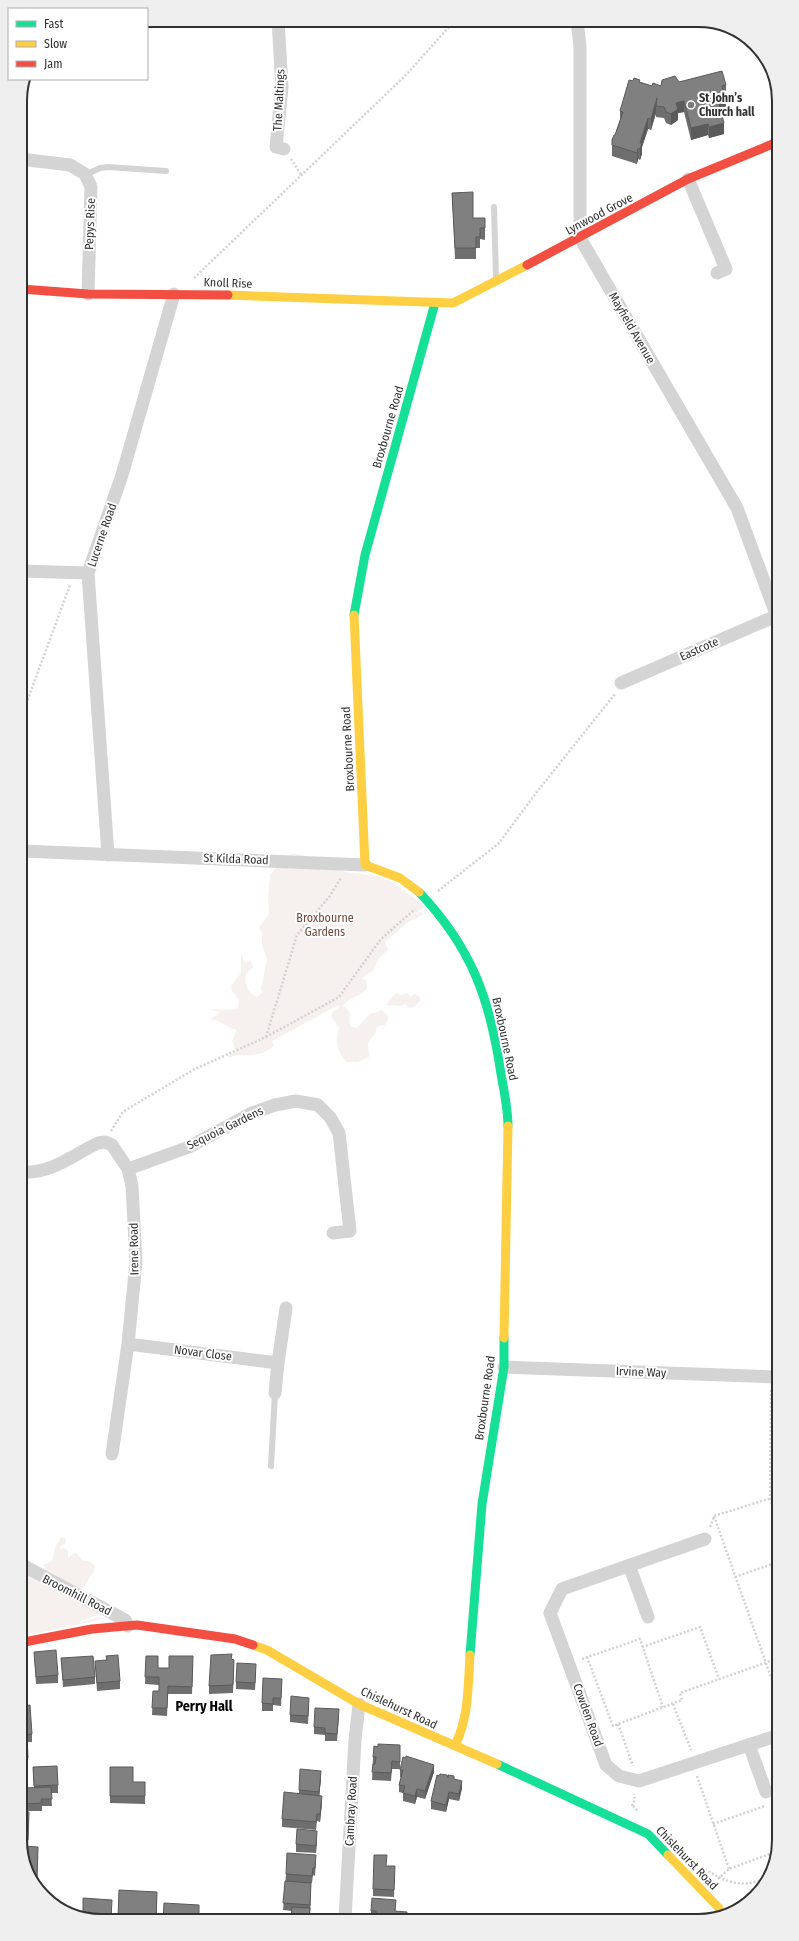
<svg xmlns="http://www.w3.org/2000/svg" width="799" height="1941" font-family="'Fira Sans Condensed',sans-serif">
<rect width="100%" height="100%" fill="#fff"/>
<path fill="#f6f0ee" d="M 293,854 L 302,855 L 346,872 L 377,876 L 392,882 L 425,906 L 412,917 L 421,911 L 423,915 L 408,922 L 385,942 L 388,950 L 379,958 L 373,971 L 365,975 L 362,979 L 366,980 L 367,988 C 361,997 348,997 343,1006 C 354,1013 348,1016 350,1026 L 356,1028 L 370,1014 L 382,1010 L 389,1017 L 385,1025 L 377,1026 L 375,1034 L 368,1043 L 369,1057 L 358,1062 L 347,1062 C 337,1053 335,1041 339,1028 L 331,1016 L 333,1011 L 340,1007 L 338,1005 L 272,1041 L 274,1045 C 262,1059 244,1053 229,1057 L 228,1056 L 236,1051 L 232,1041 L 237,1030 C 227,1028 220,1019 210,1019 L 221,1012 L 209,1009 L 234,1010 L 238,1008 L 239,1000 L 232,991 L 231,986 L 241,973 L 241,953 L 245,963 L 251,961 L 253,968 C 240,973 245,993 257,997 L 262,993 L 261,989 L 267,959 L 262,944 L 262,932 L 259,928 L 269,914 L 268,896 L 270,875 L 285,857 Z
M 397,993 L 401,995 L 408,993 L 410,996 L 415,994 L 420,997 L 420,1001 L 414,1007 L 409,1008 L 405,1004 L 401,1006 L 386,1005 L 392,997 Z
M 61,1537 L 65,1538 L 66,1543 L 61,1546 L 60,1549 L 64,1548 L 68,1551 L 68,1558 L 74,1553 L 77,1553 L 82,1560 L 91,1562 L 95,1566 L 94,1571 L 81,1591 L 101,1614 L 82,1620 L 80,1623 L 99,1617 L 103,1619 L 24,1636 L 24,1573 L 50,1586 L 43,1571 L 45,1568 L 44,1565 L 52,1561 L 55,1548 Z"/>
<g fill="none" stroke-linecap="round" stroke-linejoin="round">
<path stroke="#d2d2d2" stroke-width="2.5" stroke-dasharray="2 2" stroke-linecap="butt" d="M 291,159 L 301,175
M 194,278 L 407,74 L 455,20
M 22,715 L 70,585
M 438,891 L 499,843 L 536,793 L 615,694
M 266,1037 L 297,935 L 329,897 L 341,878
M 111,1131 L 123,1112 L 134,1105 L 195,1069 L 266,1037 L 339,997 L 381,939 L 415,909
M 771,1390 L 770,1498 L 778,1522
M 714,1516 L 779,1700
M 710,1527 L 714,1516 L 778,1496
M 735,1577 L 778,1562
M 642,1647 L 700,1627 L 719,1679
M 587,1657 L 613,1726 L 682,1700 L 680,1693 L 779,1658
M 582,1659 L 640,1639 L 663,1707
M 673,1704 L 691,1750
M 618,1724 L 633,1766
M 697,1776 L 729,1869
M 632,1806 L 635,1799 L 634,1794
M 633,1806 L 638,1811
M 713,1824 L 765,1806
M 705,1869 C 725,1882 742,1889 766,1878
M 718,1879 L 729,1869 L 775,1852"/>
<path stroke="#d4d4d4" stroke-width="6" d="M 85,175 L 100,168 L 108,167 L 166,171
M 494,207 L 496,279
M 271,1466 L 275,1393"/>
<path stroke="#d4d4d4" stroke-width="13" d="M 278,20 L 282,87 L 276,147 L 284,149
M 577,20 L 580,47 L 580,238 L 737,508 L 776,614
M 20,159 L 70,165 L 85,174 L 91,187 L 88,294
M 688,179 L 726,269 L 717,273
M 21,571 L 88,573
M 621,683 L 776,616
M 22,851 L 365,865
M 108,855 L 88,573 L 122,475 L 174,294
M 128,1169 L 189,1147 L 252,1113 L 275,1105 L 296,1101 L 318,1105 L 330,1117 L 339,1133 L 350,1231 L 333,1233
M 23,1172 C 51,1174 73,1155 98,1143 L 105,1142 L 112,1145 L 128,1169 L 132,1186 L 136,1262 L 128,1344 L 112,1454
M 128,1344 L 278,1363 L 275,1393
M 278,1363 L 286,1308
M 504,1367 L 778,1377
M 705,1539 L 562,1589 L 550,1613 L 606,1765 L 619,1776 L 639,1781 L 779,1735
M 629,1565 L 648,1617
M 24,1566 L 125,1620 L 128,1626
M 749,1745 L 766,1792
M 345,1919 L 355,1740 L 359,1704"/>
<path stroke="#16e098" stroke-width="9" d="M 354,615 L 365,555 L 435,303
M 419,892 C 472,948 490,999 501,1074 C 504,1091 508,1109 508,1126
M 470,1655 L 482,1504 L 504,1367 L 504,1338
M 497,1764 L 648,1834 L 668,1855"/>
<path stroke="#ffcf43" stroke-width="9" d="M 228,295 L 453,303 L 527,265
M 354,615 L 365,865 L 400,878 L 419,892
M 504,1338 L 508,1126
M 253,1645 L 267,1650 L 359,1704 L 497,1764
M 455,1745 C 469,1718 468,1685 470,1655
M 668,1855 L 718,1907 L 724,1917"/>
<path stroke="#f24e42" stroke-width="9" d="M 527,265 L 688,179 L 775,143
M 21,289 L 88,294 L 228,295
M 24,1642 L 92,1629 L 137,1625 L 235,1639 L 253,1645"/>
</g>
<path fill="#6e6e6e" d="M 633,81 L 640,82 L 652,86 L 661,86 L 679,82 L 726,85 L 726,96 L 724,97 L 726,113 L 722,114 L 724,134 L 709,138 L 708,135 L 691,140 L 684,112 L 678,113 L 678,120 L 671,125 L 666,123 L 664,118 L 656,117 L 656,113 L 651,130 L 648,129 L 642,147 L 642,154 L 640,160 L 638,159 L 637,164 L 612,156 L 612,140 L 615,135 L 620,120 L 620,111 Z
M 452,193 L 473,218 L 485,218 L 485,240 L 480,239 L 480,248 L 476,248 L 476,259 L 455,259 Z
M 34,1652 L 58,1675 L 58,1683 L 36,1684 Z
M 106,1656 L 120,1681 L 120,1689 L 97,1691 L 95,1661 L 106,1660 Z
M 146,1656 L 158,1668 L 169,1668 L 193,1664 L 192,1694 L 168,1694 L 167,1716 L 152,1715 L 153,1691 L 159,1691 L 159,1685 L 145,1684 Z
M 61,1658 L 95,1677 L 95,1684 L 63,1687 Z
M 232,1659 L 234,1667 L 233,1693 L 209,1694 L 209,1686 Z
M 256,1672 L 255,1690 L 236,1689 L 236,1682 Z
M 282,1687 L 281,1706 L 273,1705 L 273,1711 L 262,1711 L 262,1703 Z
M 309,1705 L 308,1724 L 290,1722 L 290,1715 Z
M 24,1706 L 32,1734 L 32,1742 L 27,1742 L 28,1766 L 24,1766 Z
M 339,1717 L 337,1741 L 325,1741 L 325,1735 L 314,1734 L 314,1727 Z
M 400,1753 L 400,1769 L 392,1769 L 391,1781 L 372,1780 L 373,1757 Z
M 33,1767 L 58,1785 L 58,1793 L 51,1793 L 52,1806 L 42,1806 L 42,1811 L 24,1811 L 24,1788 L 34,1788 Z
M 110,1767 L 133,1782 L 145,1782 L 145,1804 L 110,1803 Z
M 400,1770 L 434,1772 L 425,1799 L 417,1797 L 415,1804 L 403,1801 L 403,1793 L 399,1792 L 399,1785 L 401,1777 L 400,1777 Z
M 321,1778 L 319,1796 L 322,1803 L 320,1822 L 317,1821 L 316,1830 L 282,1827 L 282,1819 L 299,1794 L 299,1790 Z
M 448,1778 L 454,1779 L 462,1788 L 459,1801 L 449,1799 L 446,1812 L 431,1809 L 431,1801 Z
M 24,1811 L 29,1819 L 28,1847 L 38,1854 L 37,1883 L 24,1865 Z
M 317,1838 L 316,1853 L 296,1852 L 296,1844 Z
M 316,1862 L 315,1876 L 313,1875 L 312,1883 L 311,1883 L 310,1919 L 291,1920 L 292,1911 L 283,1910 L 286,1874 Z
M 395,1873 L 394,1897 L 373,1896 L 373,1889 Z
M 119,1890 L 157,1899 L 156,1920 L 118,1921 Z
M 112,1907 L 111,1921 L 96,1921 L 83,1916 Z
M 371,1911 L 395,1911 L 407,1919 L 376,1919 L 371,1918 Z"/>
<path fill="#5a5a5a" d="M 657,98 L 656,106 L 656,113 L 651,130 L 651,119 Z
M 684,101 L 684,112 L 678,113 L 678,120 L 671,125 L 671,114 L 676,103 Z
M 726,102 L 726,113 L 719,115 L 719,104 Z
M 648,118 L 648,129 L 642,147 L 642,154 L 640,160 L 640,143 Z
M 724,123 L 724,134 L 709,138 L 709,127 Z
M 708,124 L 708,135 L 691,140 L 691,128 Z
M 638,148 L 638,159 L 637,164 L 637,153 Z
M 434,1765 L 434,1772 L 425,1799 L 425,1791 Z
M 321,1771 L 321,1778 L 319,1800 L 319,1792 Z
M 462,1781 L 462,1788 L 459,1801 L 459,1794 Z
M 417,1789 L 417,1797 L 415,1804 L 415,1796 Z
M 449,1792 L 449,1799 L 446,1812 L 446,1805 Z
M 322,1796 L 322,1803 L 320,1822 L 320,1814 Z
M 317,1831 L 317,1838 L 316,1853 L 316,1846 Z
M 311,1883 L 311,1890 L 310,1912 L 310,1905 Z"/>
<path fill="#808080" stroke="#5a5a5a" d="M 722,71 L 726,85 L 722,86 L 726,102 L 719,104 L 724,123 L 709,127 L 708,124 L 691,128 L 684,101 L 676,103 L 678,109 L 671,114 L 666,112 L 664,107 L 656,106 L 657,98 L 651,119 L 648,118 L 640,143 L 642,143 L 640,149 L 638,148 L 637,153 L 612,145 L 612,140 L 614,135 L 615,135 L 623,112 L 620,111 L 629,80 L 633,81 L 634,78 L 640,80 L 639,82 L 652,86 L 653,83 L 661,86 L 662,80 L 675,76 L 679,82 Z
M 473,192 L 473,218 L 485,218 L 485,228 L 480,228 L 480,237 L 476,237 L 476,248 L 455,248 L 452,193 Z
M 56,1650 L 58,1675 L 36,1677 L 34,1652 Z
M 232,1654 L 231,1659 L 234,1660 L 233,1685 L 209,1686 L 211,1655 Z
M 118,1655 L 120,1681 L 97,1683 L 95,1661 L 107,1660 L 106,1656 Z
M 93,1656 L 95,1677 L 63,1680 L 61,1658 Z
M 146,1656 L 158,1656 L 158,1668 L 169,1668 L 169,1656 L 193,1656 L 192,1687 L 168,1686 L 167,1708 L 152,1708 L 153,1691 L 159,1691 L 159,1677 L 145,1677 Z
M 237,1663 L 256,1664 L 255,1683 L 236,1682 Z
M 263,1678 L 282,1679 L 281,1698 L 273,1698 L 273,1704 L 262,1703 Z
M 291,1696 L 309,1698 L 308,1716 L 290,1715 Z
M 30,1705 L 32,1734 L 24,1735 L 24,1706 Z
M 315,1708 L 339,1709 L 337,1734 L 325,1733 L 325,1728 L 314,1727 Z
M 24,1737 L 27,1737 L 28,1758 L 24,1758 Z
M 378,1744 L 400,1745 L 400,1762 L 392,1761 L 391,1773 L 372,1772 L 373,1764 L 375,1764 L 376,1757 L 373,1757 L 374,1746 L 378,1747 Z
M 406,1756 L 434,1765 L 425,1791 L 417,1789 L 415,1796 L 403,1793 L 405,1786 L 399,1785 L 403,1770 L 400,1770 L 403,1757 L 406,1758 Z
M 57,1766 L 58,1785 L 34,1786 L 33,1767 Z
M 110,1767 L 133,1767 L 133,1782 L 145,1782 L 145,1796 L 110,1796 Z
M 300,1769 L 321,1771 L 319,1792 L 299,1790 Z
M 440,1774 L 447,1775 L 448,1778 L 448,1775 L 454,1776 L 454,1779 L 462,1781 L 459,1794 L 449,1792 L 446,1805 L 431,1801 L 437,1775 L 439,1776 Z
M 51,1787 L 52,1799 L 41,1799 L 42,1803 L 24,1804 L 24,1788 Z
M 284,1792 L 322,1796 L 320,1814 L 317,1814 L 316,1822 L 282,1819 Z
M 24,1811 L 29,1812 L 28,1840 L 24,1840 Z
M 297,1829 L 317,1831 L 316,1846 L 296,1844 Z
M 24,1846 L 38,1847 L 37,1880 L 34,1880 L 24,1865 Z
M 287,1853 L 316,1855 L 315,1868 L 313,1868 L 312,1876 L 286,1874 Z
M 374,1855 L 387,1855 L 386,1866 L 395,1866 L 394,1890 L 373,1889 Z
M 285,1881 L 311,1883 L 310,1905 L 283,1903 Z
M 119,1890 L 157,1892 L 156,1920 L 118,1918 Z
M 83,1898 L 112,1900 L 111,1919 L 90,1918 L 83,1916 Z
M 372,1898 L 396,1900 L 395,1911 L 407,1912 L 407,1919 L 384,1919 L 385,1915 L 376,1914 L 376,1911 L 371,1911 Z
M 164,1903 L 199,1905 L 199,1920 L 163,1920 Z
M 292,1907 L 310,1908 L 309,1919 L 291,1920 Z"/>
<circle fill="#7a7a7a" stroke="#fff" stroke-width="1.5" cx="691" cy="105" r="4"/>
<g text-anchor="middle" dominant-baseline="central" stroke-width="4" stroke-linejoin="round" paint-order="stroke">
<g font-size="12" font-weight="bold" fill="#323232" stroke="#fff" text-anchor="start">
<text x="699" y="98">St John’s<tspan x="699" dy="14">Church hall</tspan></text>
</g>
<g font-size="12" fill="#323232" stroke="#fff">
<text transform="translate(279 100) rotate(-87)">The Maltings</text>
<text transform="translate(599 214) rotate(-28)">Lynwood Grove</text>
<text transform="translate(90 224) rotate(-88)">Pepys Rise</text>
<text transform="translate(228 283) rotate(2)">Knoll Rise</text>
<text transform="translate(632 328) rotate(60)">Mayfield Avenue</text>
<text transform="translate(388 427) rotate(-74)">Broxbourne Road</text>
<text transform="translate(102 535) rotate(-71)">Lucerne Road</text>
<text transform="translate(699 649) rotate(-24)">Eastcote</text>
<text transform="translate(348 749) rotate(-93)">Broxbourne Road</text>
<text transform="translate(236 859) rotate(2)">St Kilda Road</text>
<text transform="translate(505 1039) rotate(78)">Broxbourne Road</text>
<text transform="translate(225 1128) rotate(-26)">Sequoia Gardens</text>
<text transform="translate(134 1249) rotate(-91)">Irene Road</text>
<text transform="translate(203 1353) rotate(7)">Novar Close</text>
<text transform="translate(641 1372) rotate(2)">Irvine Way</text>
<text transform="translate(485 1398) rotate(-82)">Broxbourne Road</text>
<text transform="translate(77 1595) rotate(27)">Broomhill Road</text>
<text transform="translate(399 1708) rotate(25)">Chislehurst Road</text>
<text transform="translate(588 1715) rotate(70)">Cowden Road</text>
<text transform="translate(351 1811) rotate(-87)">Cambray Road</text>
<text transform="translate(687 1858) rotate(46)">Chislehurst Road</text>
</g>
<g font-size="12" fill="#724a3b" stroke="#fff">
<text x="325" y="918">Broxbourne<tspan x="325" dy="14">Gardens</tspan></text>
</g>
<g font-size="14" font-weight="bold" fill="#000" stroke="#fff">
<text x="204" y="1706">Perry Hall</text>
</g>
</g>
<path d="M0 0H799V1941H0ZM101 27H698A74 74 0 0 1 772 101V1840A74 74 0 0 1 698 1914H101A74 74 0 0 1 27 1840V101A74 74 0 0 1 101 27Z" fill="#efefef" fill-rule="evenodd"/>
<path fill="none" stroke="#323232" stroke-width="2" d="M101 27H698A74 74 0 0 1 772 101V1840A74 74 0 0 1 698 1914H101A74 74 0 0 1 27 1840V101A74 74 0 0 1 101 27Z"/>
<rect x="8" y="8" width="140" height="72" fill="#ffffff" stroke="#adadad"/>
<rect x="16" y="21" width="20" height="6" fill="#16e098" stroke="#adadad"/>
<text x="44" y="28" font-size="12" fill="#323232">Fast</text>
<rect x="16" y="41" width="20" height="6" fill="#ffcf43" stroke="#adadad"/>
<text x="44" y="48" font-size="12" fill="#323232">Slow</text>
<rect x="16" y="61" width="20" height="6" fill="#f24e42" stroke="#adadad"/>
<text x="44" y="68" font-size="12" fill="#323232">Jam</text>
</svg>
